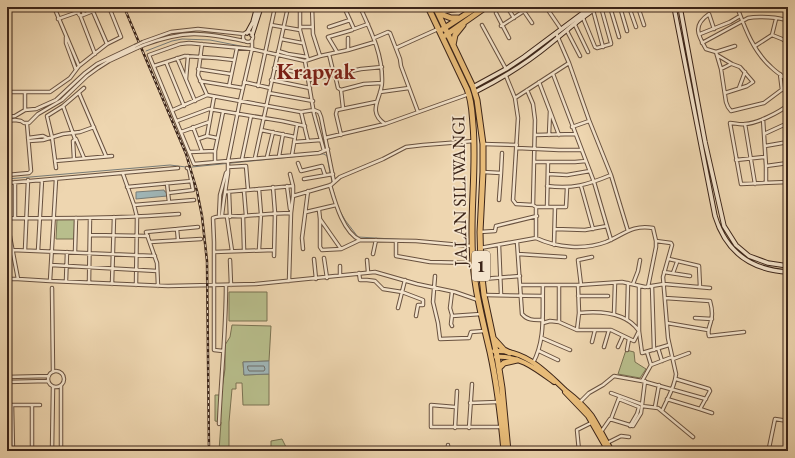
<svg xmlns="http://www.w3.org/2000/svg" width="795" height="458" font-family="'EB Garamond',serif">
<rect width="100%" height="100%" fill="#eed6b0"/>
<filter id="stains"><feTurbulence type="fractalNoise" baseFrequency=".005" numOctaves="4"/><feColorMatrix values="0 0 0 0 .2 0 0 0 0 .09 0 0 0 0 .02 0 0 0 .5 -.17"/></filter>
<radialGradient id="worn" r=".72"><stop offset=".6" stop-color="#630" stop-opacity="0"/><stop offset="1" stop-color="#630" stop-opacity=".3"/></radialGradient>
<path fill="#b8be8c" stroke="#7a7252" d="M 75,218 L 74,239 L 56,239 L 57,219 Z
M 229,292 L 267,292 L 267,321 L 229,321 Z
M 232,325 L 271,326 L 269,361 L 243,362 L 244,375 L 269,374 L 269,405 L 243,405 L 242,383 L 236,383 L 236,389 L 232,389 L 229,422 L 229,451 L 219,451 L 221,422 L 215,421 L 215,395 L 221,395 L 225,369 L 225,345 L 230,337 Z
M 626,350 L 634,352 L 635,362 L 646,369 L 640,378 L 618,374 Z
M 282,439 L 288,451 L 271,451 L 271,441 Z"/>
<path fill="#9fb6b8" stroke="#777c78" d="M 164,190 L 165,192 L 167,192 L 167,196 L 136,199 L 136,192 Z
M 269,361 L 269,374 L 244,375 L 243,362 Z"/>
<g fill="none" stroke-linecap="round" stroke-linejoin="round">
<path stroke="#6e6e68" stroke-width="1" d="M 248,366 L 264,366 L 265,369 L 264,371 L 249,371 L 248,369 Z"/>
<path stroke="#777c78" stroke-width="1" d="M 146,51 L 172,41 L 182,39 L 210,40 L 276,53
M 289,55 L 304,58
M 318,154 L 324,154 L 327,156 L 330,173
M 192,167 L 311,155
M 331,176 L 332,183
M 7,179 L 170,165 L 186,167
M 332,186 L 335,197
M 340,211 L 345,220 L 358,237 L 410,240"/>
<g stroke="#68513f" stroke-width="4.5">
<path id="street" d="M 54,7 L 79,66
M 78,7 L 80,11
M 91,7 L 107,44
M 300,7 L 300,30 L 308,60
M 312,7 L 313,34 L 320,56
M 344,7 L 354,29 L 368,24
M 360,7 C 371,31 383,55 382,82 C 382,98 366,111 385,124 L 469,94
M 521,7 L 532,23
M 546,7 L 561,29
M 610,7 L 619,37
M 620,7 L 627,31
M 629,7 L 636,27
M 638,7 L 644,25
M 737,7 C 745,28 753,51 771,67 C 776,72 782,76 788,80
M 509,10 L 514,18
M 548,10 L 551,7
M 593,10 L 603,47
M78.5 13a2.5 2.5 0 1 1 5 0a2.5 2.5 0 1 1-5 0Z
M 441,12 L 456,10 L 463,7
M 496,13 L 509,38
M 80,15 L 95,54
M 83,15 L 93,11
M 584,17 L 583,18 L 595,47 L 597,48 L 611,44 L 611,43 L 601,7
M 58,19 L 78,12
M 576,23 L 575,25 L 588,52
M 271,25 L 300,30
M 482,25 L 506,69
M 501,26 L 524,11
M 300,27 L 312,27
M 329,27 L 350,20
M 714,29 L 709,14 C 693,25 697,34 706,49 L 716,52 L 735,46
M 568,30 L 567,31 L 580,56
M243 37a5 5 0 1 1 10 0a5 5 0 1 1-10 0Z
M 556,33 L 569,63 L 589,120 L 611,175 L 628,231
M 700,34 L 730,22 L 740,16
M 772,35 L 782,39 L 788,43
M 66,37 L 66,43 L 76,70
M 348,38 L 348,50
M 374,38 L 388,32 L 390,33 L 400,59 L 401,66 L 418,112
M 281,39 L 302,43
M 143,42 L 171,32 L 198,29 L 244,34
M 702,43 L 748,18 C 757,16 780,17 788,21
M 202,44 L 198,75 L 207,95 L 301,112 L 314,110 L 319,112 L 321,117 L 334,182
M 144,45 C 184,30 203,32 244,41
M 755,46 L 772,35 L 776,19
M 396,48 L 438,29
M 278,51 L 288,54 L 307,57
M 337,52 L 328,37 L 352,30
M 716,52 L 721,69 L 726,102 L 728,107 L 731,111 L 764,103 L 788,85
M 329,54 L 334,75
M 717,55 L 732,64 L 740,67 L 753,82 L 747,86 L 725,93
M 177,58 L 195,101
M 305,61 L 314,114 L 324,151
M 166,62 L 184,106
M 154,66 L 185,56 L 216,58 L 234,60
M 274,68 L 308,74
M 198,69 L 231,74
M 721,69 L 731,64
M 553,74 L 594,182 L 611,240
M 780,74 L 782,90
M 335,75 L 338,88 L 341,90 L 343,108
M 506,76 L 515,98 L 518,118 L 513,200 L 516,204 L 533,205 L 536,207 L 536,238
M 186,79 L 188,56
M 271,80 L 310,88
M 309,80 L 361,69 L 382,67
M 200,81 L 243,88
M 244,82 L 270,88
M 539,82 L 550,111 L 549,135
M 229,86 L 237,48
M 258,86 L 275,7
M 739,88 L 745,72
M 341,90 L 364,84 L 382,83
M 527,90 L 533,104 L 535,120 L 533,205
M 7,92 L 50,92 L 70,78 L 79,66 L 107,44 L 121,37 L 109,7
M 380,92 L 409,88
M 79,93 L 106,156
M 269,93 L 313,101
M 515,98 L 569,63
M 788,105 C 780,112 756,124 745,124 C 740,125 735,123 730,123 L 741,184 L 788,182
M 63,106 L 75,139
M 25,110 L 25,92
M 173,110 L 207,95
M 550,111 L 559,135
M 301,112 L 308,141
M 7,117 L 15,116 L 25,110 L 36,109 L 56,100 L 85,73 L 97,64 L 135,46
M 763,119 L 766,166 L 766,183
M 7,121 L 15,120 L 21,121 L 24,123 L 29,123 L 38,114 L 62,100 L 87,76 L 98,68 L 109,61 L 137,48
M 177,121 L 209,109 L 282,121 L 305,126
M 745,124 L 755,184
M 193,127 L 202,151
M 572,127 L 589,121
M 261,130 L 295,137
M 181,132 L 209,122
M 764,134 L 788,123
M 341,135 L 336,114 L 337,110 L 376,102
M 535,135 L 575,134
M 207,136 L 214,97
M 28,138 L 43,136 L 47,138
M 325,138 L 385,124
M 198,139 L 207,136 L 217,138
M 29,141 L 43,140 L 63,134 L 80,132 L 94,127
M 294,142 L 321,140
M 483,144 L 517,145
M 765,146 L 788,142
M 7,147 L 10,175
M 517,148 L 559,150 L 581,150
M 328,149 L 319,153 L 194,164 L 149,55 L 180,44 L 189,43 L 252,49 L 305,61 L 320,56 L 348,50 L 375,42
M 190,152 L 215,151
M 292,155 L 297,125
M 279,156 L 283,134
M 267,157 L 273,132
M 255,158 L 288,7
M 74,159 L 73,141 L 76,139 L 84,158
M 242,159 L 251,116
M 736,160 L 765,157
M 55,161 L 112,156
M 215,162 L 215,151 L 223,112
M 535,162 L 575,162 L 586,161
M 298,163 L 301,171 L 322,166 L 325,175
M 766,166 L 788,163
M 228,167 L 246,166 L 248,190
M 56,168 L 52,137 L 47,116 L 63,106 L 84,88
M 483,172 L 501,173 L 502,153
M 123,174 L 134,205 L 137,217 L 136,285
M 290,174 L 293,186 L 293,196
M 548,174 L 567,175 L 590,171
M 7,175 L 29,173 L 31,171 L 27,124
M 56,179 L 50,281 L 168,286 L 256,284 L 375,272 L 417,284 L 455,292 L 478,300
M 304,179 L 333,174
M 7,183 L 178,168
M 167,183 L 168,193
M 330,185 C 335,202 343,232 360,240 L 416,241 L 471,246
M 287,186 L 290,209
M 547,186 C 573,189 587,185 611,175
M 581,186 L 593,229
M 127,187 L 192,181
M 273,187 L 275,213 L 274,256
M 259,189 L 261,214 L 259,250
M 244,191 L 246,216
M 225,192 L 293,186
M 229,192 L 230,217
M 499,200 L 501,173
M 169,202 L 168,193 L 193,190 L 189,169 L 187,168
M 134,205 L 194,200
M 536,207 L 566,207 L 567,188
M 547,207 L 548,162
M 319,210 L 320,219 L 341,249
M 306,212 L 336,205
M 7,214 L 10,237 L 18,279 L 50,281
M 222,215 L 224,199 L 228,173 L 228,161 L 240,101 L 252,49 L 252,39
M 219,216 L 220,195 L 226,173 L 228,171
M 243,216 L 244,249
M 227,217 L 232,251
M 7,218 C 65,219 122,218 179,214
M 15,218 L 15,182
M 320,219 L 320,247 L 322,250 L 341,249 L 360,240
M 177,229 L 178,240
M 555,229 L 585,230 L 607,226
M 480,232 L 495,231 L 496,226 L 537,216
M 90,235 L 148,236
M 536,238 C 557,248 585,250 606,242 C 623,235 633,224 653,228 L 656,241 L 656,247 L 648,287
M 396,241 L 396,256 L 430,262 L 472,263
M 656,241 L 671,243 L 672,245 L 663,277 L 668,338 L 676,374 C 675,387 667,399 662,411
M 150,242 L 201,239
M 517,242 L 522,314 C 528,321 535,320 543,320
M 499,245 L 501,294
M 554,245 L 555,207
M 480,248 L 536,238
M 303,249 L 302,238 L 308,191
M 12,250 L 155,256
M 25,250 L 28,180
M 38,251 L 42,180
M 75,252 L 76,218
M 214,252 L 274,250
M 373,254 L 376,240
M 518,254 L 565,257
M 324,258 L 327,278
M 314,259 L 316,279
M 669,259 L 699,266 L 700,287
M 230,260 L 231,285
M 367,260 L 368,272
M 51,265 L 157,271
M 340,266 L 340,275
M 664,272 L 690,276
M 359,273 L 360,280 L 367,280 L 375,281 L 383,289 L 402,292 L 423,300 L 423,305 L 418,305 L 416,316
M 673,273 L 677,262
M 435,276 L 433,302 L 438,323 L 440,339 L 469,338 L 471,332 L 484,331
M 7,279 L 18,279
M 483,279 L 520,276
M 66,281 L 67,252
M 289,281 L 291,213 L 293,196 L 331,185 L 340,177 L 383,159 L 406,147 L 423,145 L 474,141
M 89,283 L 90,218
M 112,284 L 114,217
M 633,284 L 638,271 L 640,260
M 521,285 L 578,285 L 622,282 L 645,287 L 664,284 L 710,288
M 581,285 L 578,260 L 592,257
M 158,286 L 157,263 L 146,232 L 198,227
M 639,286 L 639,331 L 642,353 L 669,345
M 652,286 L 654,350
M 52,288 L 53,372
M 452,292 L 450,308 L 452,315 L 451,324 L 452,326
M 485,295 L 542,296
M 578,296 L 608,296
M 665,298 L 710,301 C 712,308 713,314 711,321 C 710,326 707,330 709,336 L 744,332
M 398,308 L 405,280
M 579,313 C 599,311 626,312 639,331
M 614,314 L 615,283
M 452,316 L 481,314
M 695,318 L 712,319
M 627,320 L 628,283
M 559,322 L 559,285
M 543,323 L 550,321 L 559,322 L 577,330 L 611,330 L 634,341 L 639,331
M 667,323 L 708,330
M 577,330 L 579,313 L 578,285
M 542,338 L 570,350
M 592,342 L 595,330
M 604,347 L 609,330
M 618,347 L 623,336
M 658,348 L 662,361
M 627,350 L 629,339
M 223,351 L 214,350 L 214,242 L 213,218 C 222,214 233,217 243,216 C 259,215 275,213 291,213
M 539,351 L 558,360
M 647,352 L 651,365
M 673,359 L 689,353
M 533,363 C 546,339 542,312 543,285
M48 379a8 8 0 1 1 16 0a8 8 0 1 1-16 0Z
M 7,377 L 49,376
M 642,381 L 651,365 L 672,357
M 7,382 L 48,381
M 611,393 L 641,404
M 619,399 L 639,407 L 637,414 L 630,426
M 667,399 L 700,409 L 710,391 L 709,389 L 676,379
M 470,403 L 498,402
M 579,403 L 589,393 L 603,385 L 614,376 L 642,381 L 706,399
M 7,405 L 40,405
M 12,405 L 13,451
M 32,405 L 32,451
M 642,406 L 658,408 L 693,437
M 455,407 L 431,405 L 431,427 L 501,427
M 655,407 L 659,385
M 700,409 L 712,413
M 611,419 L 619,398
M 219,424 C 221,377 226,331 226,285
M 455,428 L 457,391
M 469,428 L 472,384
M 601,432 L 610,419 L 633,426 L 641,413 L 645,381
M 607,443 L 621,436 L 629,437
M 52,451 L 53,387
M 61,451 L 61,386
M 448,451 L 448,445
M 508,451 L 553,450 L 554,451
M 579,451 L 577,430 L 591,423
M 770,451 L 769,448 L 775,419 L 788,421
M 788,451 L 788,450"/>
</g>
<g stroke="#3c2519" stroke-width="5.5">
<path id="secondary" d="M 674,7 L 715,216 C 726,252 751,270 788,272
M 680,7 L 705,142 L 724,226 L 736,245 L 749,256 L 768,263 L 788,266
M 247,33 L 253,22 L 257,7
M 252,35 L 261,7
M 473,87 L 506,69 L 524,57 L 591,7
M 475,92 C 501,79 527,63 550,44 C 566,31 580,18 598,7"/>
</g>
<g stroke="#3c2519" stroke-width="6">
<path id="primary" d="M 494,351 C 524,349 545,371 565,390 C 574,397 585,406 592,416 C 599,427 605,440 612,451
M 496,357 C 519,355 536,369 554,382
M 565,392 L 588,416 L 608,451"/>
</g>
<g stroke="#3c2519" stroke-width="7">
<path id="highway" d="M 428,7 L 467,89 C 472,101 472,113 473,125 C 477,171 469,216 473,262 C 475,292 483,322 490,352 C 497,384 501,418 504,451
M 435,7 L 473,87 L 477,100 L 483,144 L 483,172 L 480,232 L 481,269 L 484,295 L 497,356 L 502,388 L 508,451
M 438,13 L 451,18 L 458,18
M 443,29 L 477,7
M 446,35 L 486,7
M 453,45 L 455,35 L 463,25
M 494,339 L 504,350 L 510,353
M 499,368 L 504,363 L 517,360"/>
</g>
<use href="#street" stroke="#f4e4cc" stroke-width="2.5"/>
<use href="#secondary" stroke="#f4e4cc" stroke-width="3.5"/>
<use href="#primary" stroke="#e7bb78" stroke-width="4"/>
<use href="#highway" stroke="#e7bb78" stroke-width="5"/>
<g stroke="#3c2519" stroke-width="2.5">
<path id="rail" d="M 124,7 L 186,154 L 197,191 L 202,216 L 207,261 L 209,451"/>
</g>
<use href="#rail" stroke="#f4e4cc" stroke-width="1" stroke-dasharray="3" stroke-linecap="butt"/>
<g stroke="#68513f" stroke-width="4.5" stroke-linecap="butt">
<path id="street-bridge" d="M 135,46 L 143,42
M 137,48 L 144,45"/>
</g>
<use href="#street-bridge" stroke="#f4e4cc" stroke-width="2.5"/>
</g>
<g text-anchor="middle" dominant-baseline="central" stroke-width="3.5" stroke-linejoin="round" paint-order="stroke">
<rect fill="#f4e4cc" stroke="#735e4f" stroke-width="1" x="472" y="251" width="18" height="30" rx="3"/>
<g font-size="17" font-weight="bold" fill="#3c2519">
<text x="481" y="266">1</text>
</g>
<g font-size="18" fill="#3c2519" stroke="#f4e4cc">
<text transform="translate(459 191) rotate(-91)">JALAN SILIWANGI</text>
</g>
<g font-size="22" font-weight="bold" fill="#7a1f14" stroke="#f4e4cc">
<text x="316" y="71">Krapyak</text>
</g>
</g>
<rect width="795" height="458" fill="none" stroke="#eed6b0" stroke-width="24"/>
<rect x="8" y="8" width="779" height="442" fill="none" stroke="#3c2519" stroke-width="2"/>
<rect x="12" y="12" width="771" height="434" fill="none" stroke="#3c2519"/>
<rect width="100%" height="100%" filter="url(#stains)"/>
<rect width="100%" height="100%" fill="url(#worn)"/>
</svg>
